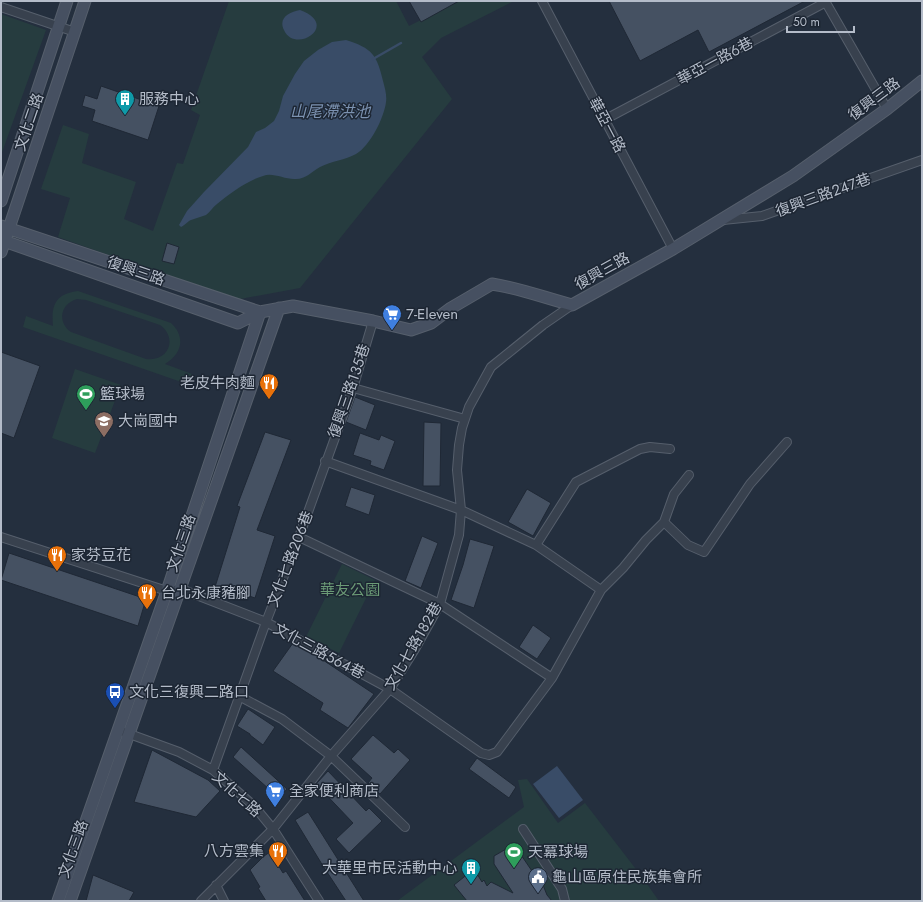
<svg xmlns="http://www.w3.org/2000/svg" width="923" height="902" font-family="Jost,'Noto Sans TC',sans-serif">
<rect width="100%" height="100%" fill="#242f3e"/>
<path fill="#263c3f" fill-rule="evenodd" d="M 229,1 L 396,1 L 409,26 L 459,1 L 514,1 L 441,38 L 422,57 L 452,99 L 300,288 L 235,300 L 58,237 L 70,198 L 41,189 L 63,125 L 89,134 L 82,163 L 136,182 L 124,219 L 153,231 L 177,163 L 183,164 L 200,115 L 191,110 Z
M 1,14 L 46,30 L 1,155 Z
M 78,291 L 171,323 C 186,337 182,354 165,364 L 192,374 L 187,384 L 23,327 L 26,316 L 53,326 C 51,304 56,294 78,291 ZM 77,299 L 86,300 L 160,325 C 178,338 169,362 146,359 L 71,332 C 57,322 60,304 77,299 Z
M 75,369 L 121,385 L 95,453 L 52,438 Z
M 342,564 L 375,580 L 339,653 L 306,637 Z
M 527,779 L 558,823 L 585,803 L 642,877 L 659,901 L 397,901 L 524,807 L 518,780 Z"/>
<path fill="#394c67" d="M 300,10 C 341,25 295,55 284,30 C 278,18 289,12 300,10 Z
M 346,40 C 372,48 377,55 383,81 C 385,88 387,96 386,102 C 384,118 370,146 356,154 C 345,160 332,161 320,167 C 311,172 306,179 296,179 C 285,180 273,172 263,176 C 248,180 229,194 217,204 C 213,207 210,212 206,215 C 201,217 196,218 191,220 C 188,221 185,225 181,227 L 179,225 L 187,211 L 204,192 L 248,147 L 256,132 L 265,128 L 274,121 L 279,111 L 283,96 L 295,74 L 304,61 L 318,50 L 332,42 Z
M 557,766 L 583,800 L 559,818 L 533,784 Z"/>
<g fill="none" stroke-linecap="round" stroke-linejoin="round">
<path stroke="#394c67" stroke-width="2.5" d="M 373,59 L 401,43"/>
</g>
<path fill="#455162" stroke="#1f2835" d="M 409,1 L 459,1 L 421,22 Z
M 609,1 L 805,1 L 709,52 L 698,30 L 640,61 Z
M 101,86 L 159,106 L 148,140 L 92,121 L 95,110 L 82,106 L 85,95 L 97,99 Z
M 167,243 L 179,247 L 174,264 L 162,261 Z
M 1,352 L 40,366 L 14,438 L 1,433 Z
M 355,397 L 375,405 L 366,430 L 346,422 Z
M 424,422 L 441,423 L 440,486 L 423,486 Z
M 265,432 L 291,440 L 257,530 L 275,536 L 255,598 L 232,590 L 231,592 L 215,587 L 240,507 L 237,506 Z
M 360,433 L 379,440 L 381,435 L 395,441 L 384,470 L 370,465 L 371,461 L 353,455 Z
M 351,487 L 375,495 L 369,515 L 345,506 Z
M 527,489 L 551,503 L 533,536 L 508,522 Z
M 422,536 L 438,543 L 421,588 L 405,581 Z
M 470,539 L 494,546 L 474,608 L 451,600 L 463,565 Z
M 9,553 L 146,599 L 138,626 L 1,580 Z
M 533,625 L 551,638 L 537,659 L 519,647 Z
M 293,643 L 311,652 L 374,694 L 348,728 L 320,710 L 323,703 L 273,671 Z
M 248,709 L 275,727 L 263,745 L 250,735 L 250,734 L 237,726 Z
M 373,735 L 394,753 L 398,749 L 410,760 L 380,794 L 368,783 L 372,778 L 351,759 Z
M 241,747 L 287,789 L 279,798 L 233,757 Z
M 152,750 L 208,780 L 220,791 L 196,817 L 134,802 Z
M 477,758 L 516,787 L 509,798 L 469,769 Z
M 328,771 L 366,811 L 369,808 L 382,821 L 349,853 L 336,839 L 353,823 L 316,784 Z
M 308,812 L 315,823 L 364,901 L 346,901 L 323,866 L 295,820 Z
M 513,845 L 517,849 L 534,874 L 538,888 L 543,885 L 547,895 L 552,901 L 467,901 L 454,885 L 474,869 L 482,882 L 484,880 L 487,886 L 491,882 L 513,893 L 494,864 L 494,856 Z
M 270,852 L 283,873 L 286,871 L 305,901 L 266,901 L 258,888 L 260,887 L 250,870 L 264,856 Z
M 93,875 L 134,892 L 129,901 L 86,901 Z"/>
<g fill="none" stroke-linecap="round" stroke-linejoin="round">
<g stroke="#565f6c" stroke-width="10">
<path id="street" d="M 542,1 L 673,249
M 825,1 L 887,109
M 1,7 L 75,32
M 604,120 L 826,2
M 723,220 L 762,216 L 922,160
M 353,388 L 465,419
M 325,461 L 461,510 L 536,545 L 601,590
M 664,522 L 688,545 L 704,552 L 750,484 L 787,442
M 1,537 L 167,591 L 181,589 L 266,622 L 390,689 L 481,753 L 489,755 L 497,752 L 552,678 L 601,590 L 623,568 L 646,540 L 664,522 L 674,494 L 689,475
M 299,537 L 440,604 L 552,678
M 536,545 L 576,482 L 640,449 L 650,447 L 670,449
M 239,696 L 282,719 L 331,756 L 405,827
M 124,732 L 179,752 L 213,770 L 254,806 L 273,829 L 319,901
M 213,770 L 266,622 L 299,537 L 353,388 L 373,321
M 523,829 L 562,889 L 565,901
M 216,885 L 224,901
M 201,901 L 273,829 L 331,756 L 390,689 L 415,649 L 440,604 L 459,535 L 461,510 L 457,470 L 459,445 L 462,428 L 469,407 L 491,367 L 543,325 L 572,305"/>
</g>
<g stroke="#565f6c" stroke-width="13">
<path id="secondary" d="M 1,201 L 67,1
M 1,226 L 260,312
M 1,240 L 238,323 L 260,312 L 293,306 L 373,321 L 411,330 L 431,323 L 451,308 L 492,284 C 519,288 545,298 572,305 L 673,249 L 793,176 L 887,109 L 922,81
M 1,252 L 85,1
M 58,901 L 167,591 L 260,312
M 70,901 L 279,308"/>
</g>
<use href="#street" stroke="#38414e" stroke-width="8"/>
<use href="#secondary" stroke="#465061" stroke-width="11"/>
</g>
<defs>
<g id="building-pin" transform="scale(1)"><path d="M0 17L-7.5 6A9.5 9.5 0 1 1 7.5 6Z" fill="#0f9aa8" stroke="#1d2633"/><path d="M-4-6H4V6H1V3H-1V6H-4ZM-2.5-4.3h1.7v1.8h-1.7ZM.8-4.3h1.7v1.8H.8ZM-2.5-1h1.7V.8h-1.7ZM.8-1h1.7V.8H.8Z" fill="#fff"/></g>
<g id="supermarket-pin" transform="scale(1)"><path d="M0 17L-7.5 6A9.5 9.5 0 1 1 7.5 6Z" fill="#3f7fe0" stroke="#1d2633"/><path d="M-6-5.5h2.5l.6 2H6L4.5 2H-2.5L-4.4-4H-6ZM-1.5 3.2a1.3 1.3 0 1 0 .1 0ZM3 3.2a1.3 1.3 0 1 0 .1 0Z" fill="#fff"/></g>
<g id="restaurant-pin" transform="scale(1)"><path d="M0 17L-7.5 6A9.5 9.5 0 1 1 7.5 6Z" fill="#e8710a" stroke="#1d2633"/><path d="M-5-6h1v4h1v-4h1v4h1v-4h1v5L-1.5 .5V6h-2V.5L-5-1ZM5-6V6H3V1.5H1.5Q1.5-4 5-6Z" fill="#fff"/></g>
<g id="stadium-pin" transform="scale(1)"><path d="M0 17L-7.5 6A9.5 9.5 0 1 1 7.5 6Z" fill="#2e9e5b" stroke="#1d2633"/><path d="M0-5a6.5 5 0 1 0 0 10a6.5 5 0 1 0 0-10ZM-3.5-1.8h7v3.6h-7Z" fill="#fff"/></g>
<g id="school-pin" transform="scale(1)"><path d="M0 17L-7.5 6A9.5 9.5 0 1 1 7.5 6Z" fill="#8d6e63" stroke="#1d2633"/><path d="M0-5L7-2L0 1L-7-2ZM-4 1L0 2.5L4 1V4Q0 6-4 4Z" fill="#fff"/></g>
<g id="bus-pin" transform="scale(1)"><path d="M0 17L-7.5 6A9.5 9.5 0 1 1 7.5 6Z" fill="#1a4fb4" stroke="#1d2633"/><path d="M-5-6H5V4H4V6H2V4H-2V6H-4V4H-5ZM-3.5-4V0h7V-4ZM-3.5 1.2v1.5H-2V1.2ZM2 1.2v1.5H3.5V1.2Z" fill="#fff"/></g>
<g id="civic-pin" transform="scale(1)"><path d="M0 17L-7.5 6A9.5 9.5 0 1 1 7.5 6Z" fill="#5c6f8a" stroke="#1d2633"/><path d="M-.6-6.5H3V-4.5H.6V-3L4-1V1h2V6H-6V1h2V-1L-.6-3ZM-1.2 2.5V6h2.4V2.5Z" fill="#fff"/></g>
</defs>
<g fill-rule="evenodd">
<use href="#building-pin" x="125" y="99"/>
<use href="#supermarket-pin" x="392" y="314"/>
<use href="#restaurant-pin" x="269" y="383"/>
<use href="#stadium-pin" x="86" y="394"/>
<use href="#school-pin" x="104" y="421"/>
<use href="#restaurant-pin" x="57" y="555"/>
<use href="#restaurant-pin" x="147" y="593"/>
<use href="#bus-pin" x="115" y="692"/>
<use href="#supermarket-pin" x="275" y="791"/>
<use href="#restaurant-pin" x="278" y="851"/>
<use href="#stadium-pin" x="514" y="852"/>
<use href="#building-pin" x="471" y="868"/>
<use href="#civic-pin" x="538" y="877"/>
</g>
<g text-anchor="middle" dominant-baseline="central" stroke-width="3" stroke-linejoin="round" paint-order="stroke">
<g font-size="15" fill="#b4bcc9" stroke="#1d2633">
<text transform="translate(715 61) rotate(-28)">華亞一路6巷</text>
<text transform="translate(874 99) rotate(-37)">復興三路</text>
<text transform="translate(29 122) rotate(-71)">文化二路</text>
<text transform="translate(607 125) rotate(62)">華亞一路</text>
<text transform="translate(823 195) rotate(-20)">復興三路247巷</text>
<text transform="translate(136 271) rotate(19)">復興三路</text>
<text transform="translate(602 271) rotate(-29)">復興三路</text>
<text transform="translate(349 391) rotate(-71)">復興三路135巷</text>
<text transform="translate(181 543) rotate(-71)">文化三路</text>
<text transform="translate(290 559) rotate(-69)">文化七路206巷</text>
<text transform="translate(413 646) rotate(-60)">文化七路182巷</text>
<text transform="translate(319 651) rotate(28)">文化三路564巷</text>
<text transform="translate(237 794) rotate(42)">文化七路</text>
<text transform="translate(73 849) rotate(-70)">文化三路</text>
</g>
<g font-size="15" fill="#b4bcc9" stroke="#1d2633" text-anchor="start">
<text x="139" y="99">服務中心</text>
<text x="406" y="314">7-Eleven</text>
<text x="255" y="383" text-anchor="end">老皮牛肉麵</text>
<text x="100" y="394">籃球場</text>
<text x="118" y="421">大崗國中</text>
<text x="71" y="555">家芬豆花</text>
<text x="161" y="593">台北永康豬腳</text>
<text x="129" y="692">文化三復興二路口</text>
<text x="289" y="791">全家便利商店</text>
<text x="264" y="851" text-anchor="end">八方雲集</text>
<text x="528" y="852">天冪球場</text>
<text x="457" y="868" text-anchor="end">大華里市民活動中心</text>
<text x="552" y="877">龜山區原住民族集會所</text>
</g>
<g font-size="15" fill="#6b9a76" stroke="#1d2633">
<text x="350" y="590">華友公園</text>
</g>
<g font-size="16" font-style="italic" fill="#7c92b1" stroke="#1d2633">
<text x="330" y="111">山尾滯洪池</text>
</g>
</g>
<rect width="923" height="902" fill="none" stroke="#b4bcc9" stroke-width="4"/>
<path d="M787 26v6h67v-6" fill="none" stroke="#b4bcc9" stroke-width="2"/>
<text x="793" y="26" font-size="12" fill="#b4bcc9" stroke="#1d2633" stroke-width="3" paint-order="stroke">50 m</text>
</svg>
